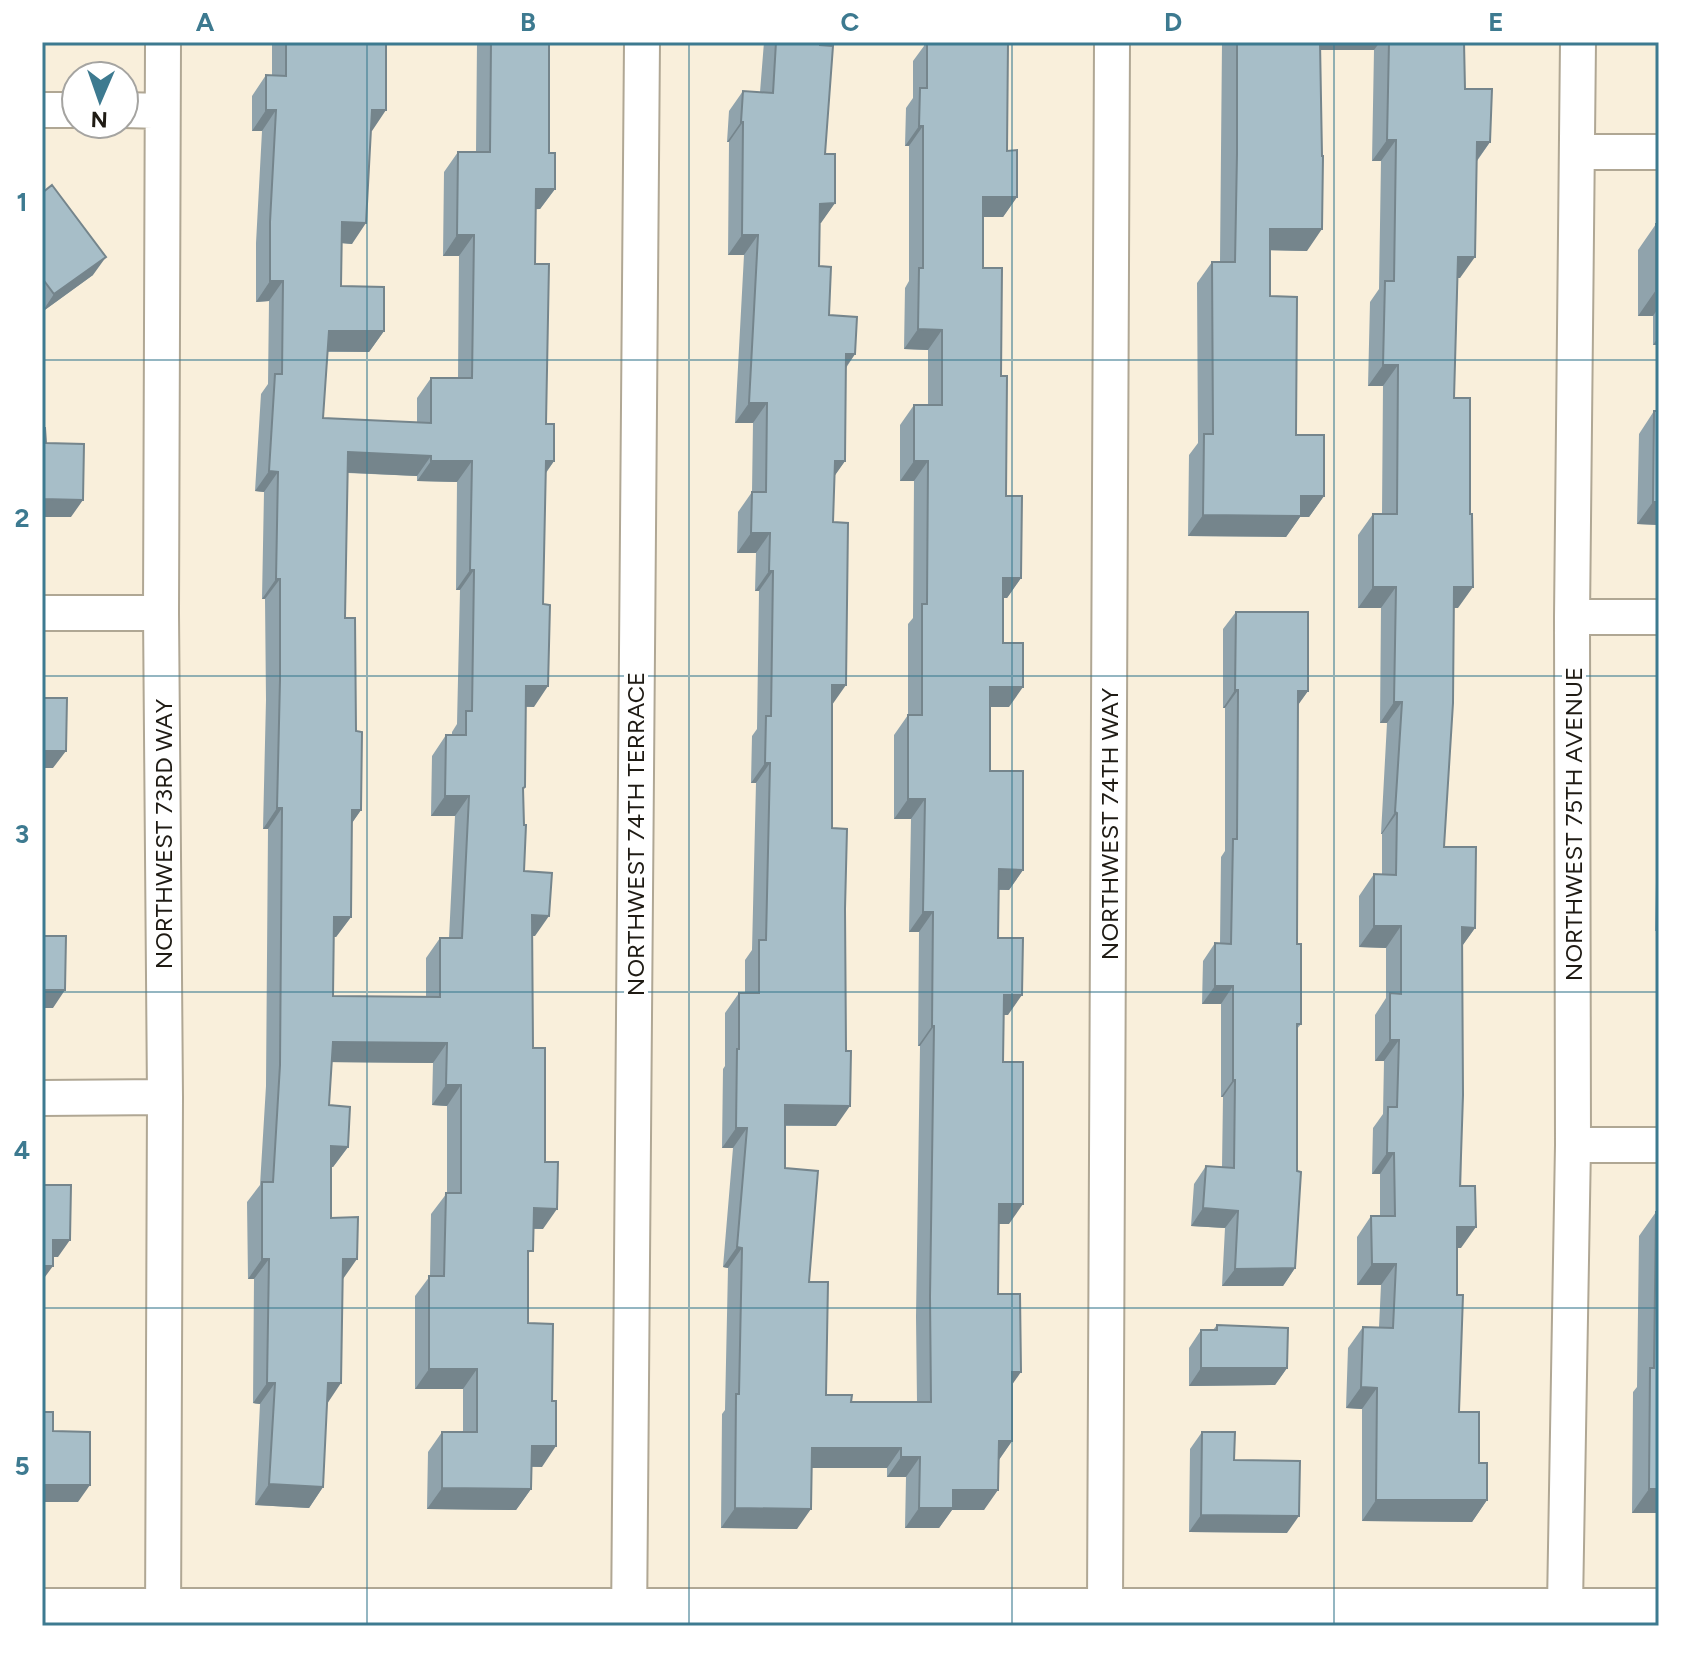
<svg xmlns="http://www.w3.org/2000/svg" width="1701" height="1668" font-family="Figtree,sans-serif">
<rect width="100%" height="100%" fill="#f9efdb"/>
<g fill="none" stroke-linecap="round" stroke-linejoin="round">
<g stroke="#b0a794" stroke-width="38">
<path id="street" d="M 163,42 L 161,613 L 165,1097 L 163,1626
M 42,110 L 76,110
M 124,110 L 162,111
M 1578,152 L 1659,152
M 42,613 L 161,613
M 1572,617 L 1659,617
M 42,1098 L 165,1097
M 1573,1145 L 1659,1145
M 1105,1605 L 1112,42
M 1565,1605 L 1573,1145 L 1572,617 L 1578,42
M 42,1606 L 1659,1606
M 629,1626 L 642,42"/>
</g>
<use href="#street" stroke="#fff" stroke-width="34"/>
</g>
<path fill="#90a3ac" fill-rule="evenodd" d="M 272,42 L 386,42 L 352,244 L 342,243 L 341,286 L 384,331 L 369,352 L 328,352 L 323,418 L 417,422 L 417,398 L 431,378 L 458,378 L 459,256 L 443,256 L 444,172 L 458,152 L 476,152 L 477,42 L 549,42 L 549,153 L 555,189 L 540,209 L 536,209 L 535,264 L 546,424 L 554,461 L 546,473 L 534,707 L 526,707 L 525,787 L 523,791 L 524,871 L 535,936 L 532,936 L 533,1048 L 543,1229 L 534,1229 L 528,1258 L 528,1323 L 542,1467 L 531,1467 L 531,1489 L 516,1510 L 427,1509 L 428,1452 L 442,1432 L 463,1432 L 463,1389 L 415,1389 L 415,1296 L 430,1276 L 431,1214 L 447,1193 L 447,1106 L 432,1105 L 433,1063 L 332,1062 L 329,1105 L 348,1147 L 333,1167 L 331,1167 L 331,1218 L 343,1279 L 327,1403 L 323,1487 L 309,1508 L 255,1505 L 260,1404 L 253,1403 L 254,1279 L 248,1279 L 247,1202 L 260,1185 L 266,1086 L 268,829 L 263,829 L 266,700 L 265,599 L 262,599 L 264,492 L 255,491 L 261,394 L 268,384 L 269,301 L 256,302 L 256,243 L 262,131 L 252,131 L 252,96 L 266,75 L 272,76 ZM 348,473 L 417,476 L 417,481 L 457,482 L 456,590 L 460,590 L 457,724 L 452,732 L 452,735 L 446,735 L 432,756 L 431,816 L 455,816 L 449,938 L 440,938 L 426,958 L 426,997 L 333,996 L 334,937 L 336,937 L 351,917 L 352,823 L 361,810 L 356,731 L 345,618 Z
M 764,42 L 820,42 L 825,154 L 835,203 L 820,223 L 819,266 L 829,315 L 855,354 L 846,368 L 845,461 L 834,476 L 833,522 L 832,828 L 836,1126 L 785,1126 L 785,1168 L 809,1282 L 826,1395 L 851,1402 L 917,1402 L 916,1317 L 920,1046 L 918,1046 L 919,932 L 909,932 L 911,819 L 894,819 L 894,735 L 908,715 L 908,624 L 913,618 L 914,481 L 900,481 L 900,425 L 914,405 L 928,405 L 928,350 L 904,349 L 905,288 L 909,281 L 909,146 L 905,146 L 906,108 L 913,98 L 913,61 L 924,46 L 924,42 L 1008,42 L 1007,151 L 1017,197 L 1003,217 L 983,217 L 983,268 L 1001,376 L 1006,496 L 1021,578 L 1007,598 L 1003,598 L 1003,643 L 1009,707 L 990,707 L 990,771 L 1023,870 L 1009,890 L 999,890 L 998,938 L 1008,1015 L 1004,1015 L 1003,1062 L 1009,1224 L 999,1224 L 998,1294 L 1012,1385 L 1012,1441 L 999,1460 L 984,1510 L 952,1510 L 939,1528 L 905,1528 L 906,1477 L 887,1477 L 887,1468 L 811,1468 L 797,1529 L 721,1528 L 722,1414 L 725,1410 L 728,1268 L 723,1267 L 733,1148 L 722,1148 L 723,1069 L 725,1066 L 725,1013 L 739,993 L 745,993 L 745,960 L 752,950 L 756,783 L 751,783 L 752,736 L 757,729 L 759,591 L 755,591 L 756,553 L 737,553 L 738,512 L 752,492 L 753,423 L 735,423 L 744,255 L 728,255 L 729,142 L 727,142 L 729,111 L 743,91 L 760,92 Z
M 1222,42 L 1464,42 L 1465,89 L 1490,142 L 1477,161 L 1460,278 L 1458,278 L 1454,398 L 1458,608 L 1454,608 L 1444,847 L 1475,928 L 1462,946 L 1461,1248 L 1457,1248 L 1459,1412 L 1479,1463 L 1487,1500 L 1472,1522 L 1362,1521 L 1362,1409 L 1346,1408 L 1348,1348 L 1363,1327 L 1379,1327 L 1381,1285 L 1357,1285 L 1357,1237 L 1371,1216 L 1380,1216 L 1380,1174 L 1372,1174 L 1373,1128 L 1383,1114 L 1384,1061 L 1375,1061 L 1375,1015 L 1386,998 L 1386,948 L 1359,947 L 1359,896 L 1374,874 L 1382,875 L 1382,834 L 1381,834 L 1387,723 L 1380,723 L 1381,608 L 1358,608 L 1358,535 L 1373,514 L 1382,514 L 1383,386 L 1368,386 L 1370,302 L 1379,289 L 1381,161 L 1372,161 L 1374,50 L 1320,50 L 1307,251 L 1270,250 L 1270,296 L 1296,435 L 1324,496 L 1309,517 L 1300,517 L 1286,537 L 1188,536 L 1189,455 L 1198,443 L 1197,283 L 1212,262 L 1220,262 Z
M 42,193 L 93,275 L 42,312 Z
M 1656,224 L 1659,224 L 1659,345 L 1653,345 L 1653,316 L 1638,316 L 1638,250 Z
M 1654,411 L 1659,411 L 1659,525 L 1637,524 L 1639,434 Z
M 1236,612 L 1308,691 L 1298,704 L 1297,944 L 1301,1024 L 1297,1029 L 1295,1268 L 1283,1286 L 1222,1286 L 1225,1228 L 1191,1226 L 1194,1184 L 1206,1166 L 1222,1167 L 1223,1097 L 1221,1097 L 1221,1004 L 1202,1004 L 1203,961 L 1215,943 L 1220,943 L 1221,857 L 1225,851 L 1225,708 L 1223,708 L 1223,629 Z
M 1659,879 L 1659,931 L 1655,931 L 1656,883 Z
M 1659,1011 L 1659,1067 L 1656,1067 L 1657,1014 Z
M 1656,1212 L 1659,1513 L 1632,1513 L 1633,1392 L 1637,1387 L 1639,1236 Z
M 1217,1325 L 1287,1368 L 1275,1385 L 1189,1386 L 1189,1348 L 1201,1330 L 1213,1330 Z
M 1202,1432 L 1234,1460 L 1287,1533 L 1189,1532 L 1190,1449 Z"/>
<path fill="#75858c" d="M 1311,42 L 1380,42 L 1374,50 L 1305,50 Z
M 266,110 L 276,110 L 262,131 L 252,131 Z
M 372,110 L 386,110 L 372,131 L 358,131 Z
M 741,122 L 743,122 L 729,142 L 727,142 Z
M 919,126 L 923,126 L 909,146 L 905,146 Z
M 1387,140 L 1396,140 L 1381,161 L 1372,161 Z
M 1477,142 L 1490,142 L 1475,163 Z
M 536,189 L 555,189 L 540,209 L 522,210 Z
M 983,197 L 1017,197 L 1003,217 L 969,217 Z
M 835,203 L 821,223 L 806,224 L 820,204 Z
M 342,222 L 366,223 L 352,244 L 328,242 Z
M 1270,229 L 1322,229 L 1307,251 L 1255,250 Z
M 457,235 L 474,235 L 459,256 L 443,256 Z
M 742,235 L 758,235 L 744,255 L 728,255 Z
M 106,257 L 93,275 L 42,312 L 54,294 Z
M 1458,257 L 1475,257 L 1460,278 L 1443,278 Z
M 270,281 L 283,281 L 269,301 L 256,302 Z
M 1656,290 L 1659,290 L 1659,307 L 1653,316 L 1638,316 Z
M 918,329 L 942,330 L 928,350 L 904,349 Z
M 329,331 L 384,331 L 369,352 L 315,351 Z
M 1659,336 L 1659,345 L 1653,345 Z
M 846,354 L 855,354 L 841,374 Z
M 1383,365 L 1398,365 L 1383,386 L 1368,386 Z
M 749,403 L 767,403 L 753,423 L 735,423 Z
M 348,452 L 431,456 L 417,476 L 334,472 Z
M 431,461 L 472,461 L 457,482 L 417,481 Z
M 546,461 L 554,461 L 539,482 Z
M 835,461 L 845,461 L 831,481 Z
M 914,461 L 928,461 L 914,481 L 900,481 Z
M 269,471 L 278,472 L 264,492 L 255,491 Z
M 1301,496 L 1324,496 L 1309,517 L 1300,517 L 1286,537 L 1188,536 L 1203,515 Z
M 42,499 L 83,500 L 71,517 L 42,517 Z
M 1653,502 L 1659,502 L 1659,525 L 1637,524 Z
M 751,533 L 770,533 L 756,553 L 737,553 Z
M 470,570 L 474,570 L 460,590 L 456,590 Z
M 769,571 L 773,571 L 759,591 L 755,591 Z
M 1003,578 L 1021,578 L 1007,598 L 989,598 Z
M 276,579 L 280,579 L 265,599 L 262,599 Z
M 1373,587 L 1396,587 L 1381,608 L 1358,608 Z
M 1454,587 L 1473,587 L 1458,608 L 1439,608 Z
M 832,685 L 846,685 L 832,705 Z
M 526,686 L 548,686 L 534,707 L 512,706 Z
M 990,687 L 1023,687 L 1009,707 L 976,707 Z
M 1235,690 L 1238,690 L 1225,708 L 1223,708 Z
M 1298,691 L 1308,691 L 1296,708 Z
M 1394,702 L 1402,702 L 1387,723 L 1380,723 Z
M 42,751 L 66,751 L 53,768 L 42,768 Z
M 765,763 L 770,763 L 756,783 L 751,783 Z
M 445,796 L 469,796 L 455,816 L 431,816 Z
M 908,799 L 925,799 L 911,819 L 894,819 Z
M 277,808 L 282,808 L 268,829 L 263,829 Z
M 352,810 L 361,810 L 347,830 Z
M 1395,812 L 1397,813 L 1382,834 L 1381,834 Z
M 999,869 L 1023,870 L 1009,890 L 985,889 Z
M 923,912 L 933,912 L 919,932 L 909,932 Z
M 532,915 L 549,916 L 535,936 L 518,935 Z
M 334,917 L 351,917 L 336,937 L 319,937 Z
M 1374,926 L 1401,926 L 1386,948 L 1359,947 Z
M 1462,927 L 1475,928 L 1460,949 Z
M 1215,986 L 1233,986 L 1221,1004 L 1202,1004 Z
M 42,990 L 65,990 L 53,1008 L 42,1008 Z
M 1004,995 L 1022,995 L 1008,1015 L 990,1015 Z
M 932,1026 L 934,1026 L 920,1046 L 918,1046 Z
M 1390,1040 L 1399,1040 L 1384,1061 L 1375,1061 Z
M 333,1042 L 447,1043 L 433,1063 L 318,1062 Z
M 1233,1080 L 1235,1080 L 1223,1097 L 1221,1097 Z
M 446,1085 L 461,1085 L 447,1106 L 432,1105 Z
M 785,1105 L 850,1106 L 836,1126 L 771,1125 Z
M 736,1128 L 747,1128 L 733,1148 L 722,1148 Z
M 331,1146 L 348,1147 L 333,1167 L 317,1166 Z
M 1387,1153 L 1394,1153 L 1380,1174 L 1372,1174 Z
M 999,1204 L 1023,1204 L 1009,1224 L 985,1224 Z
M 534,1208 L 557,1209 L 543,1229 L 520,1228 Z
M 1203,1208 L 1238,1211 L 1225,1228 L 1191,1226 Z
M 1457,1227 L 1476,1227 L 1461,1248 L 1442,1248 Z
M 53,1240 L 70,1240 L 58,1257 L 42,1257 Z
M 737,1247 L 742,1248 L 728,1268 L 723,1267 Z
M 262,1259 L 269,1259 L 254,1279 L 248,1279 Z
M 343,1259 L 357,1259 L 343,1279 Z
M 1372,1264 L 1396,1264 L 1381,1285 L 1357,1285 Z
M 42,1266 L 53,1266 L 42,1281 Z
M 1295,1268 L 1283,1286 L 1222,1286 L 1235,1269 Z
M 1201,1368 L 1287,1368 L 1275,1385 L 1189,1386 Z
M 429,1369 L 477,1369 L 463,1389 L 415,1389 Z
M 1012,1372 L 1021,1372 L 1007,1392 Z
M 267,1383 L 275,1383 L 260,1404 L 253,1403 Z
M 328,1383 L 341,1383 L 327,1404 Z
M 1361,1387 L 1377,1388 L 1362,1409 L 1346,1408 Z
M 999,1441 L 1012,1441 L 998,1461 Z
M 532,1446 L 556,1446 L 542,1467 L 517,1466 Z
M 812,1448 L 901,1448 L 887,1468 L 798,1468 Z
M 901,1457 L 920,1457 L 906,1477 L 887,1477 Z
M 269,1484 L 323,1487 L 309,1508 L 255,1505 Z
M 42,1485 L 90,1485 L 78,1502 L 42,1502 Z
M 442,1488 L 531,1489 L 516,1510 L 427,1509 Z
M 1649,1489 L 1659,1489 L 1659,1513 L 1632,1513 Z
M 953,1490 L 998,1490 L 984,1510 L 952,1510 L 939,1528 L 905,1528 L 919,1508 Z
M 1376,1500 L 1487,1500 L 1472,1522 L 1362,1521 Z
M 735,1508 L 811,1509 L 797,1529 L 721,1528 Z
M 1201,1515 L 1299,1516 L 1287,1533 L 1189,1532 Z"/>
<path fill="#a7bec8" stroke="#75858c" stroke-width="2" fill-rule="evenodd" d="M 286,42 L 386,42 L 386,110 L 372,110 L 366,223 L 342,222 L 341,286 L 384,287 L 384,331 L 329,331 L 323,418 L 431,423 L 431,378 L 472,378 L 474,235 L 457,235 L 458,152 L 490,152 L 491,42 L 549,42 L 549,153 L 555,153 L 555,189 L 536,189 L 535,264 L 549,264 L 546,424 L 554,424 L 554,461 L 546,461 L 543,604 L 550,605 L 548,686 L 526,686 L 525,787 L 523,788 L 524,825 L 526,825 L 524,871 L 552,873 L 549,916 L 532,915 L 533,1048 L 545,1048 L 545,1162 L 558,1162 L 557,1209 L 534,1208 L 533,1251 L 528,1251 L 528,1323 L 553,1324 L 552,1401 L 556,1401 L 556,1446 L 532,1446 L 531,1489 L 442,1488 L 442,1432 L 477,1432 L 477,1369 L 429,1369 L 429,1276 L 444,1276 L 446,1193 L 461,1193 L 461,1085 L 446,1085 L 447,1043 L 333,1042 L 329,1105 L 350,1107 L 348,1147 L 331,1146 L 331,1218 L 358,1217 L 357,1259 L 343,1259 L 341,1383 L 328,1383 L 323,1487 L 269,1484 L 275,1383 L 267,1383 L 269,1259 L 262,1259 L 262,1182 L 273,1182 L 280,1065 L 282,808 L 277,808 L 280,680 L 280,579 L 276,579 L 278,472 L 269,471 L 275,374 L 282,374 L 283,281 L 270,281 L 270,222 L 276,110 L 266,110 L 266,75 L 286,76 ZM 348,452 L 431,456 L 431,461 L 472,461 L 470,570 L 474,570 L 472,711 L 466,711 L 466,735 L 446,735 L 445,796 L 469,796 L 462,938 L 440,938 L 440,997 L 333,996 L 334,917 L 351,917 L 352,810 L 361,810 L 362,732 L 356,731 L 355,618 L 345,618 Z
M 776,42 L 820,42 L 820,45 L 833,46 L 825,154 L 835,154 L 835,203 L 820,204 L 819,266 L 831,267 L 829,315 L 857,317 L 855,354 L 846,354 L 845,461 L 835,461 L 833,522 L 848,523 L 846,685 L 832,685 L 832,828 L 847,829 L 845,909 L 846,1051 L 851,1051 L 850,1106 L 785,1105 L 785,1168 L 818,1171 L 809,1282 L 828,1282 L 826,1395 L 852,1395 L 851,1402 L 931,1402 L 930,1297 L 934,1026 L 932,1026 L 933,912 L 923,912 L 925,799 L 908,799 L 908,715 L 922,715 L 922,604 L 927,604 L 928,461 L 914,461 L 914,405 L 942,405 L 942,330 L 918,329 L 919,268 L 923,268 L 923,126 L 919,126 L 920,88 L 927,88 L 927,42 L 1008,42 L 1007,151 L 1017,150 L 1017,197 L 983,197 L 983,268 L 1002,268 L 1001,376 L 1007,376 L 1006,496 L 1022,496 L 1021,578 L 1003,578 L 1003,643 L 1023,643 L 1023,687 L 990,687 L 990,771 L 1023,771 L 1023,870 L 999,869 L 998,938 L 1023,938 L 1022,995 L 1004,995 L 1003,1062 L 1023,1062 L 1023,1204 L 999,1204 L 998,1294 L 1020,1294 L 1021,1372 L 1012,1372 L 1012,1441 L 999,1441 L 998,1490 L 953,1490 L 953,1508 L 919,1508 L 920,1457 L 901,1457 L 901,1448 L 812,1448 L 811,1509 L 735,1508 L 736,1394 L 739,1394 L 742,1248 L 737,1247 L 747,1128 L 736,1128 L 737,1049 L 739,1049 L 739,993 L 759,993 L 759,940 L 766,940 L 770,763 L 765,763 L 766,716 L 771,716 L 773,571 L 769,571 L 770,533 L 751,533 L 752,492 L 766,492 L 767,403 L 749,403 L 758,235 L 742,235 L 743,122 L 741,122 L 743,91 L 773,93 Z
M 1237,42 L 1320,42 L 1322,156 L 1323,156 L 1322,229 L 1270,229 L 1270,296 L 1297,297 L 1296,435 L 1324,435 L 1324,496 L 1301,496 L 1301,516 L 1203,515 L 1204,434 L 1213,434 L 1212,262 L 1235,262 L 1237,154 Z
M 1389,42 L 1464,42 L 1465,89 L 1492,89 L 1490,142 L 1477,142 L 1475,257 L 1458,257 L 1454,398 L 1470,398 L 1470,514 L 1472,514 L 1473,587 L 1454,587 L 1453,703 L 1444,847 L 1476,847 L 1475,928 L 1462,927 L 1463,1095 L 1460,1186 L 1475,1186 L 1476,1227 L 1457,1227 L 1457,1295 L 1463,1295 L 1459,1412 L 1479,1412 L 1479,1463 L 1487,1463 L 1487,1500 L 1376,1500 L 1377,1388 L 1361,1387 L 1363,1327 L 1393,1328 L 1396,1264 L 1372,1264 L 1371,1216 L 1395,1216 L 1394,1153 L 1387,1153 L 1388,1107 L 1397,1107 L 1399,1040 L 1390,1040 L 1390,993 L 1401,994 L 1401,926 L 1374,926 L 1374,874 L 1396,875 L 1397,813 L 1395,812 L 1402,702 L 1394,702 L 1396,587 L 1373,587 L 1373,514 L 1397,514 L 1398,365 L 1383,365 L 1385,281 L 1394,281 L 1396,140 L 1387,140 Z
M 52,185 L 106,257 L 54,294 L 42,278 L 42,193 Z
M 1656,224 L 1659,224 L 1659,290 L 1656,290 Z
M 1654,411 L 1659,411 L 1659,502 L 1653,502 Z
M 42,428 L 45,428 L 46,443 L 84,444 L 83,500 L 42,499 Z
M 1236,612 L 1308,612 L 1308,691 L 1298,691 L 1297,944 L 1301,944 L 1301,1024 L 1297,1024 L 1297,1171 L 1301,1172 L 1295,1268 L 1235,1269 L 1238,1211 L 1203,1208 L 1206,1166 L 1234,1168 L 1235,1080 L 1233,1080 L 1233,986 L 1215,986 L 1215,943 L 1231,944 L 1233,839 L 1237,839 L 1238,690 L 1235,690 Z
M 42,698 L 67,698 L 66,751 L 42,751 Z
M 42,936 L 66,936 L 65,990 L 42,990 Z
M 42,1185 L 71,1185 L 70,1240 L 53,1240 L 53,1266 L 42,1266 Z
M 1656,1212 L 1659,1212 L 1659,1489 L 1649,1489 L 1650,1368 L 1654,1368 Z
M 1217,1325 L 1288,1328 L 1287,1368 L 1201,1368 L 1201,1330 L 1217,1330 Z
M 42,1412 L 53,1412 L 53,1431 L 90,1432 L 90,1485 L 42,1485 Z
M 1202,1432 L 1235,1432 L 1234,1460 L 1300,1461 L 1299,1516 L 1201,1515 Z"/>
<path fill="none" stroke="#3d7a90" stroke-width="2" stroke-opacity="0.55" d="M 367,42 L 367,1626M 689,42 L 689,1626M 1012,42 L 1012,1626M 1334,42 L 1334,1626M 42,360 L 1659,360M 42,676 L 1659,676M 42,992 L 1659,992M 42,1308 L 1659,1308"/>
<g text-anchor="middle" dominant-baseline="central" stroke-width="8" stroke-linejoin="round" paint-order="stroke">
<g font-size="24" fill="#1f1b14" stroke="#fff">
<text transform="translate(1109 824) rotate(-90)">NORTHWEST 74TH WAY</text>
<text transform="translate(1573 824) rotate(-90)">NORTHWEST 75TH AVENUE</text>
<text transform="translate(163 834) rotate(-90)">NORTHWEST 73RD WAY</text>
<text transform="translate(635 834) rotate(-90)">NORTHWEST 74TH TERRACE</text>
</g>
</g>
<rect width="1701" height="1668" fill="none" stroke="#ffffff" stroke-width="88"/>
<g transform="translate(100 100) rotate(182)"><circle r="38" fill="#ffffff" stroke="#a5a4a1" stroke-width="2"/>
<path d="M0-6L14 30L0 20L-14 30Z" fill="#3d7a90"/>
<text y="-12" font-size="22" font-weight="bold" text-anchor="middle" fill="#1f1b14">N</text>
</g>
<rect x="44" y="44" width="1613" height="1580" fill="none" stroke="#3d7a90" stroke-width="3"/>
<g font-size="26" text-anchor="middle" font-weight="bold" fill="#3d7a90">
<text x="205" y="31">A</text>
<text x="528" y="31">B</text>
<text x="850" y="31">C</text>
<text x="1173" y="31">D</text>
<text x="1496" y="31">E</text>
<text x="22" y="211">1</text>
<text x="22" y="527">2</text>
<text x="22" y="843">3</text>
<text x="22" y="1159">4</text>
<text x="22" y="1475">5</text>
</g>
</svg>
